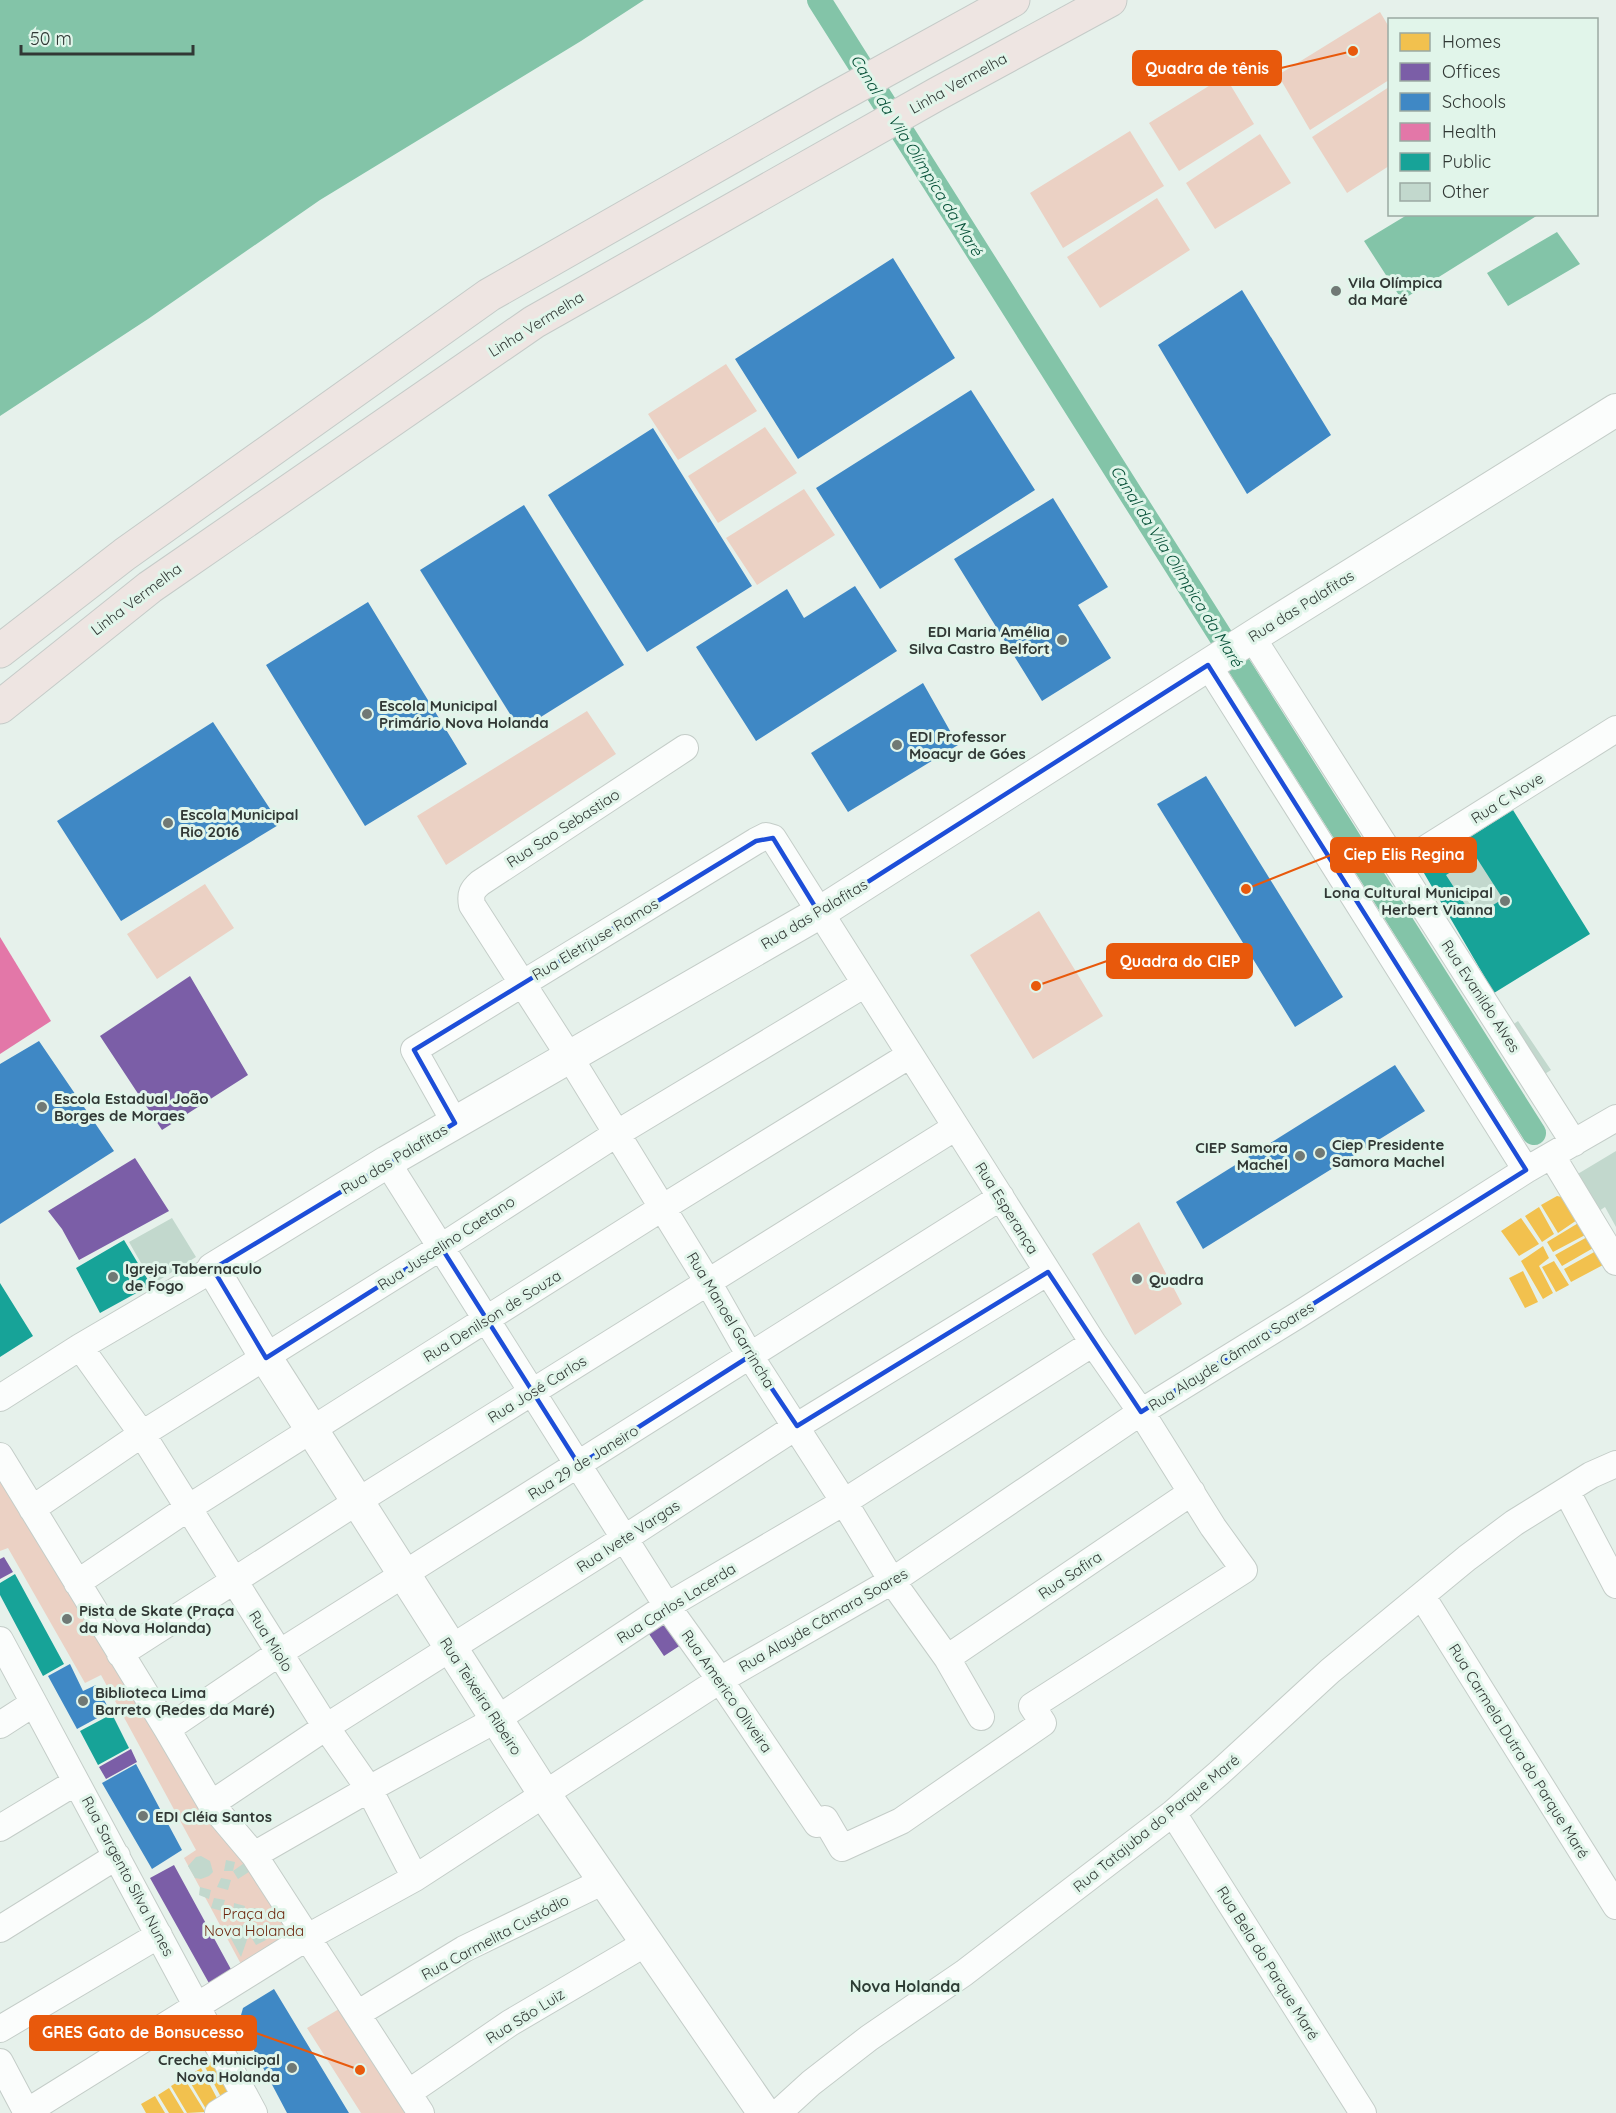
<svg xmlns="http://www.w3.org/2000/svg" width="1616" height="2113" font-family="Quicksand,sans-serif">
<rect width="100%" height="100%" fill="#e6f1eb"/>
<path fill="#ebd1c4" d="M 1380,12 L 1389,27 L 1389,80 L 1310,130 L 1278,75 Z
M 1225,76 L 1254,124 L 1179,171 L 1149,123 Z
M 1389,87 L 1389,166 L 1347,193 L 1312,137 Z
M 1130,131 L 1164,186 L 1063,248 L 1030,193 Z
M 1260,134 L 1291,183 L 1215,229 L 1186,183 Z
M 1157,198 L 1190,250 L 1100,308 L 1067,257 Z
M 726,364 L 757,411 L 678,460 L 648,414 Z
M 765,427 L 797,473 L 718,523 L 688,476 Z
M 804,489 L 835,535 L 757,585 L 726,538 Z
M 587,711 L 616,754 L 446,865 L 417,816 Z
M 205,884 L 234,928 L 157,979 L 127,934 Z
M 1039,911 L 1103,1016 L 1033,1059 L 970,955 Z
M 1139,1222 L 1182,1304 L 1135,1335 L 1092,1254 Z
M 0,1465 L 298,1935 L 242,1966 L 184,1858 L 196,1850 L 101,1675 L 85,1683 L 8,1548 L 0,1551 Z
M 344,2006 L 413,2113 L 361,2113 L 307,2028 Z"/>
<path fill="#83c4a8" d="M 0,0 L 644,0 L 581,41 L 320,200 L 148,319 L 0,416 Z
M 1407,215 L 1407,214 L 1538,215 L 1402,300 L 1364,241 Z
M 1557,232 L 1580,264 L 1508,306 L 1487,273 Z"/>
<path fill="#f2c14e" d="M 1557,1196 L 1562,1197 L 1577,1220 L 1558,1233 L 1541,1205 Z
M 1539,1207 L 1554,1234 L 1542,1242 L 1525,1216 Z
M 1521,1218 L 1539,1244 L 1519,1256 L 1501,1231 Z
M 1580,1222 L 1587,1234 L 1553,1252 L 1547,1242 Z
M 1589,1236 L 1595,1247 L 1562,1266 L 1555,1255 Z
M 1543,1246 L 1549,1258 L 1539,1266 L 1553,1293 L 1543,1299 L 1521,1261 Z
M 1596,1251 L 1603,1265 L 1571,1282 L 1564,1269 Z
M 1554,1261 L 1569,1285 L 1556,1292 L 1542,1267 Z
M 1523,1271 L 1538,1302 L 1525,1308 L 1509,1278 Z
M 218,2058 L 234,2089 L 221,2097 L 204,2065 Z
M 201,2068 L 219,2102 L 206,2109 L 187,2077 Z
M 184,2078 L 205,2112 L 187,2113 L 171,2086 Z
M 169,2088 L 184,2113 L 169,2113 L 158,2095 Z
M 155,2096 L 165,2113 L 146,2113 L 141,2104 Z"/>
<path fill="#7b5ea7" d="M 190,976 L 248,1075 L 162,1130 L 100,1036 Z
M 135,1158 L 169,1211 L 79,1260 L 62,1229 L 48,1211 Z
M 4,1557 L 13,1572 L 0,1579 L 0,1559 Z
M 665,1615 L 684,1643 L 664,1656 L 645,1628 Z
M 131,1749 L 137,1762 L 106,1779 L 99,1767 Z
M 174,1865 L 233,1973 L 210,1985 L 150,1878 Z"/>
<path fill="#3f88c5" d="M 893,258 L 955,358 L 798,459 L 735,359 Z
M 1242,290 L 1331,435 L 1247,494 L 1158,345 Z
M 971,390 L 1035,490 L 880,589 L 816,488 Z
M 653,428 L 752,586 L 647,652 L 548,495 Z
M 1053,498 L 1108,587 L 1078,605 L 1111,658 L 1042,701 L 954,559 Z
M 524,505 L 624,665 L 520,730 L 420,570 Z
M 855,586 L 897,651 L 756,741 L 696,647 L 787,589 L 804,618 Z
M 368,602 L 467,764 L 365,826 L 266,665 Z
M 923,683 L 958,745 L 848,812 L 811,753 Z
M 213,722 L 280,824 L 121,921 L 57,821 Z
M 1206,776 L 1343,997 L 1295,1027 L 1157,804 Z
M 39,1041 L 114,1151 L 0,1224 L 0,1064 Z
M 1395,1065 L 1425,1111 L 1203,1249 L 1176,1202 Z
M 70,1664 L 83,1691 L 96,1685 L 110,1711 L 77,1729 L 48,1676 Z
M 136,1764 L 182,1850 L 152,1869 L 102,1783 Z
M 274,1989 L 349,2113 L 287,2113 L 239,2022 L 243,2008 Z"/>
<path fill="#e377a8" d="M 0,937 L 51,1021 L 0,1054 Z"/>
<path fill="#17a398" d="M 1513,810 L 1590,934 L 1494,993 L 1421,868 Z
M 124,1240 L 151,1285 L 100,1313 L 76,1268 Z
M 0,1283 L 33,1336 L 0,1357 Z
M 15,1574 L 64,1664 L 43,1676 L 0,1595 L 0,1583 Z
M 112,1714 L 129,1748 L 98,1765 L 80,1731 Z"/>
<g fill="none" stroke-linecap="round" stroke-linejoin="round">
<path stroke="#83c4a8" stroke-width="24" d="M 819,0 L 1534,1133"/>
</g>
<path fill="#c2d8cd" d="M 1476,857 L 1503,899 L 1473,917 L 1446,875 Z
M 1518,1021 L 1551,1070 L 1526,1086 L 1494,1038 Z
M 1616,1151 L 1616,1227 L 1605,1207 L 1593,1215 L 1571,1178 Z
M 172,1218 L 196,1257 L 153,1284 L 129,1242 Z
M 201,1856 L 210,1861 L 213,1872 L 209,1876 L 201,1879 L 195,1878 L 188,1866 L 196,1857 Z
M 226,1860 L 235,1862 L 233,1871 L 224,1871 Z
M 247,1861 L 252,1870 L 238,1879 L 233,1871 Z
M 221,1878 L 231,1880 L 228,1890 L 217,1887 Z
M 200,1887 L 211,1890 L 209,1899 L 199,1895 Z
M 214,1898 L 225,1900 L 222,1911 L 211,1908 Z
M 234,1903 L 245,1906 L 243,1914 L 233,1913 Z
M 251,1908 L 262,1909 L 261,1919 L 249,1916 Z
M 245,1924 L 249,1934 L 241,1957 L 228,1933 Z
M 261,1931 L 266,1940 L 256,1945 L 251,1937 Z"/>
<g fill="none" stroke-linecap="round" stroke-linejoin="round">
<g stroke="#c4cdc8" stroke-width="28">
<path id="minor" d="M 1252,637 L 1574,1143
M 1208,665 L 1526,1170
M 685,748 L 480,883 C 472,890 470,894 472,905 L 569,1056 L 708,1282 L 750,1356 L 844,1502 L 892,1581 L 947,1658 L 981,1717
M 1398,866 L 1616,729
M 455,1123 L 414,1050 L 756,841 L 766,836 L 773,838 L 1093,1343 L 1141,1412 L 1213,1527 L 1244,1570 L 1032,1706 L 1043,1723 L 901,1821 L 842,1848 L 825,1819
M 1552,1156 L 1616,1262
M 387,1162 L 667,1606 L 720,1680 L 817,1824
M 80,1347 L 142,1434 L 326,1727 L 369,1789 L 415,1878
M 0,1398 L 80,1347 L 213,1269
M 0,1456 L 167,1729 L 211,1804 L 254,1855 L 421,2113
M 1567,1492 L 1616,1585
M 32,1509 L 142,1434 L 441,1247 L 616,1134 L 865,984
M 77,1583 L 188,1508 L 662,1208 L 910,1055
M 1422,1596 L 1616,1906
M 0,1640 L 254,2113
M 120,1654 L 358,1501 L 956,1127
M 947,1658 L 1192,1492
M 0,1725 L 34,1703
M 167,1729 L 279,1653 L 1001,1197
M 211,1804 L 326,1727 L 625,1538 L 797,1426 L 1048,1272
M 1173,1813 L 1363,2113
M 0,1828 L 76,1782
M 254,1855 L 369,1789 L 497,1719 L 667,1606 L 844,1502 L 1093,1343
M 0,1929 L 117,1856
M 357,2014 L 464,1949 L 604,1881
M 0,2029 L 159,1935
M 0,2062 L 27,2113
M 408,2093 L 510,2023 L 646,1943
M 25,2113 L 306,1938 L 415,1878 L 720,1680 L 892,1581 L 1141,1412 L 1298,1315 L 1526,1170 L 1616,1118
M 218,2113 L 245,2096
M 778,2113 L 811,2083 L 869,2038 L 964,1973 L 1173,1813 L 1219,1773 L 1330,1671 L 1467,1558 L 1514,1523 L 1591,1475 L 1616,1464"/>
</g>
<g stroke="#c4cdc8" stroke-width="34">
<path id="tertiary" d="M 764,2113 L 545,1795 L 266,1358 L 213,1269 L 387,1162 L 819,913 L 1263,630 L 1616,410"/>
</g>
<g stroke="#c5cbc8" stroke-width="35">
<path id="motorway" d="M 0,651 L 125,554 L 489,295 L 826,103 L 1013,0
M 0,707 L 150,587 L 534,322 L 937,94 L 1110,0"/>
</g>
<use href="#minor" stroke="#fbfdfc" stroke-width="26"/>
<use href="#tertiary" stroke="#fbfdfc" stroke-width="32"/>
<use href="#motorway" stroke="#eee5e2" stroke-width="33"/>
</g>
<path fill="none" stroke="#1d4ed8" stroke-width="4.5" stroke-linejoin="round" d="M 1208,665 L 1526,1170 L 1141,1412 L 1048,1272 L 797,1426 L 750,1356 L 579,1465 L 441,1247 L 266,1358 L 213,1269 L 455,1123 L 414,1050 L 756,841 L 773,838 L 819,913 Z"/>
<g fill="#707975" stroke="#e1f5ea" stroke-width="2">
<circle cx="1336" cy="291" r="6"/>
<circle cx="1062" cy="640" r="6"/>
<circle cx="367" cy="714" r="6"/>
<circle cx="897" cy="745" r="6"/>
<circle cx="168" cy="823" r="6"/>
<circle cx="1505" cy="901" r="6"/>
<circle cx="42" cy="1107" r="6"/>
<circle cx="1320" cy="1153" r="6"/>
<circle cx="1300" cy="1156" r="6"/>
<circle cx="113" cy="1277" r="6"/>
<circle cx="1137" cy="1279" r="6"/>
<circle cx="67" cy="1619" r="6"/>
<circle cx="83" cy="1701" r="6"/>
<circle cx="143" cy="1816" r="6"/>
<circle cx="292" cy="2068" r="6"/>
</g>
<g text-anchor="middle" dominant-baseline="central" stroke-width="6" stroke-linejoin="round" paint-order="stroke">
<g font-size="15" fill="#313835" stroke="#e1f5ea">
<text transform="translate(958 83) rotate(-29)">Linha Vermelha</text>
<text transform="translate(536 324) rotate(-32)">Linha Vermelha</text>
<text transform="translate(136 599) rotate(-37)">Linha Vermelha</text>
<text transform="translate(1301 606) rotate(-32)">Rua das Palafitas</text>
<text transform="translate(1507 798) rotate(-32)">Rua C Nove</text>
<text transform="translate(563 828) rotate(-33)">Rua Sao Sebastiao</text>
<text transform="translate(814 914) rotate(-31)">Rua das Palafitas</text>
<text transform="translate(595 939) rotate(-31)">Rua Eletrjuse Ramos</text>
<text transform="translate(1481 996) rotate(57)">Rua Evanildo Alves</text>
<text transform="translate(394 1159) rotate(-31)">Rua das Palafitas</text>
<text transform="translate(1007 1208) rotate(58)">Rua Esperança</text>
<text transform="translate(446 1243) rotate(-33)">Rua Juscelino Caetano</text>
<text transform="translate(492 1316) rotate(-32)">Rua Denilson de Souza</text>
<text transform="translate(731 1320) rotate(59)">Rua Manoel Garrincha</text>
<text transform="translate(1231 1356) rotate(-32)">Rua Alayde Câmara Soares</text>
<text transform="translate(537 1389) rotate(-32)">Rua José Carlos</text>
<text transform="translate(583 1462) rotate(-32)">Rua 29 de Janeiro</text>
<text transform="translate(628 1536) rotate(-33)">Rua Ivete Vargas</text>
<text transform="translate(1070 1575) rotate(-34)">Rua Safira</text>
<text transform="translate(676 1603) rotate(-32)">Rua Carlos Lacerda</text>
<text transform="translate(823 1620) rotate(-30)">Rua Alayde Câmara Soares</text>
<text transform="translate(271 1641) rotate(58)">Rua Miolo</text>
<text transform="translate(727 1691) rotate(55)">Rua Americo Oliveira</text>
<text transform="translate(481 1696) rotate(57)">Rua Teixeira Ribeiro</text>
<text transform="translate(1519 1751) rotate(58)">Rua Carmela Dutra do Parque Maré</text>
<text transform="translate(1156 1823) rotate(-39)">Rua Tatajuba do Parque Maré</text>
<text transform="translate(128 1876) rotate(62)">Rua Sargento Silva Nunes</text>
<text transform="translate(495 1937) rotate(-28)">Rua Carmelita Custódio</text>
<text transform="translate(1268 1963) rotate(58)">Rua Bela do Parque Maré</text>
<text transform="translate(525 2016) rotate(-32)">Rua São Luiz</text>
</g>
<g font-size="15" font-weight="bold" fill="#313835" stroke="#e1f5ea" text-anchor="start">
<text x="1348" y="282">Vila Olímpica<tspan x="1348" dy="17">da Maré</tspan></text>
<text x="1050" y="631" text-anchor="end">EDI Maria Amélia<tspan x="1050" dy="17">Silva Castro Belfort</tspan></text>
<text x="379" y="705">Escola Municipal<tspan x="379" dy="17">Primário Nova Holanda</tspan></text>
<text x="909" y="736">EDI Professor<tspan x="909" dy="17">Moacyr de Góes</tspan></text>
<text x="180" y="814">Escola Municipal<tspan x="180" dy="17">Rio 2016</tspan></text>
<text x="1493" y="892" text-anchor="end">Lona Cultural Municipal<tspan x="1493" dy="17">Herbert Vianna</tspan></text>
<text x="54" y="1098">Escola Estadual João<tspan x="54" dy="17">Borges de Moraes</tspan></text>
<text x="1332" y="1144">Ciep Presidente<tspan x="1332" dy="17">Samora Machel</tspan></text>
<text x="1288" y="1147" text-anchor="end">CIEP Samora<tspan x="1288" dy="17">Machel</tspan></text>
<text x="125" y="1268">Igreja Tabernaculo<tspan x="125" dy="17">de Fogo</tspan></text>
<text x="1149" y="1279">Quadra</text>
<text x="79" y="1610">Pista de Skate (Praça<tspan x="79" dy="17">da Nova Holanda)</tspan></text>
<text x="95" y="1692">Biblioteca Lima<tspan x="95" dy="17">Barreto (Redes da Maré)</tspan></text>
<text x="155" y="1816">EDI Cléia Santos</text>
<text x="280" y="2059" text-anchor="end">Creche Municipal<tspan x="280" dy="17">Nova Holanda</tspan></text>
</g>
<g font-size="15" fill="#6d270f" stroke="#e1f5ea">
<text x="254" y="1913">Praça da<tspan x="254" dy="17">Nova Holanda</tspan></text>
</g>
<g font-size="16" font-style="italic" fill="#044f36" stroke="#e1f5ea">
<text transform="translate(917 155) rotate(58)">Canal da Vila Olímpica da Maré</text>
<text transform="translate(1177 566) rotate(58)">Canal da Vila Olímpica da Maré</text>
</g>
<g font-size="16" font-weight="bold" fill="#2d3d35" stroke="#e1f5ea">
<text x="905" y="1986">Nova Holanda</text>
</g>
</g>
<path fill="none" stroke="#e8590c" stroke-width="2" d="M1353 51L1281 68M1246 889L1331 855M1036 986L1107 961M360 2070L256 2033"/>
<g fill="#e8590c" stroke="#e1f5ea" stroke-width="2">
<circle cx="1353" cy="51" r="6"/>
<circle cx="1246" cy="889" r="6"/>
<circle cx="1036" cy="986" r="6"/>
<circle cx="360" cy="2070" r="6"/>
</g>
<g fill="#e8590c" stroke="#e8590c" stroke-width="2">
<rect x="1133" y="51" width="148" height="34" rx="6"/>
<rect x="1331" y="838" width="145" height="34" rx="6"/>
<rect x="1107" y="944" width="145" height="34" rx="6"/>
<rect x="30" y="2016" width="226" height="34" rx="6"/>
</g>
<g font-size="16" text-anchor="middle" font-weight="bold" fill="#fff">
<text x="1207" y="74">Quadra de tênis</text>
<text x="1404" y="860">Ciep Elis Regina</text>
<text x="1180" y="967">Quadra do CIEP</text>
<text x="143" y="2038">GRES Gato de Bonsucesso</text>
</g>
<rect x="1388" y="18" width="210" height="198" fill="#e1f5ea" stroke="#9ba9a2" stroke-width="1.5"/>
<rect x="1400" y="33" width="30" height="18" fill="#f2c14e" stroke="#9ba9a2" stroke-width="1.5"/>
<text x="1442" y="48" font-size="18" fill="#313835">Homes</text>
<rect x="1400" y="63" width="30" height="18" fill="#7b5ea7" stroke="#9ba9a2" stroke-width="1.5"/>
<text x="1442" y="78" font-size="18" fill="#313835">Offices</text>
<rect x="1400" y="93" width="30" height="18" fill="#3f88c5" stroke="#9ba9a2" stroke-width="1.5"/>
<text x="1442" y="108" font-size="18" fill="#313835">Schools</text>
<rect x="1400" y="123" width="30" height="18" fill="#e377a8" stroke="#9ba9a2" stroke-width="1.5"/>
<text x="1442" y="138" font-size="18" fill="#313835">Health</text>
<rect x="1400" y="153" width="30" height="18" fill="#17a398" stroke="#9ba9a2" stroke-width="1.5"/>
<text x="1442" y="168" font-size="18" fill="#313835">Public</text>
<rect x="1400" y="183" width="30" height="18" fill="#c2d8cd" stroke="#9ba9a2" stroke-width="1.5"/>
<text x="1442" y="198" font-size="18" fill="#313835">Other</text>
<path d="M21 45v9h172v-9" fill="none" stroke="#313835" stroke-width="3"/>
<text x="30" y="45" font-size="18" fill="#313835" stroke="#e1f5ea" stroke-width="4.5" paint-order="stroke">50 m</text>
</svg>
